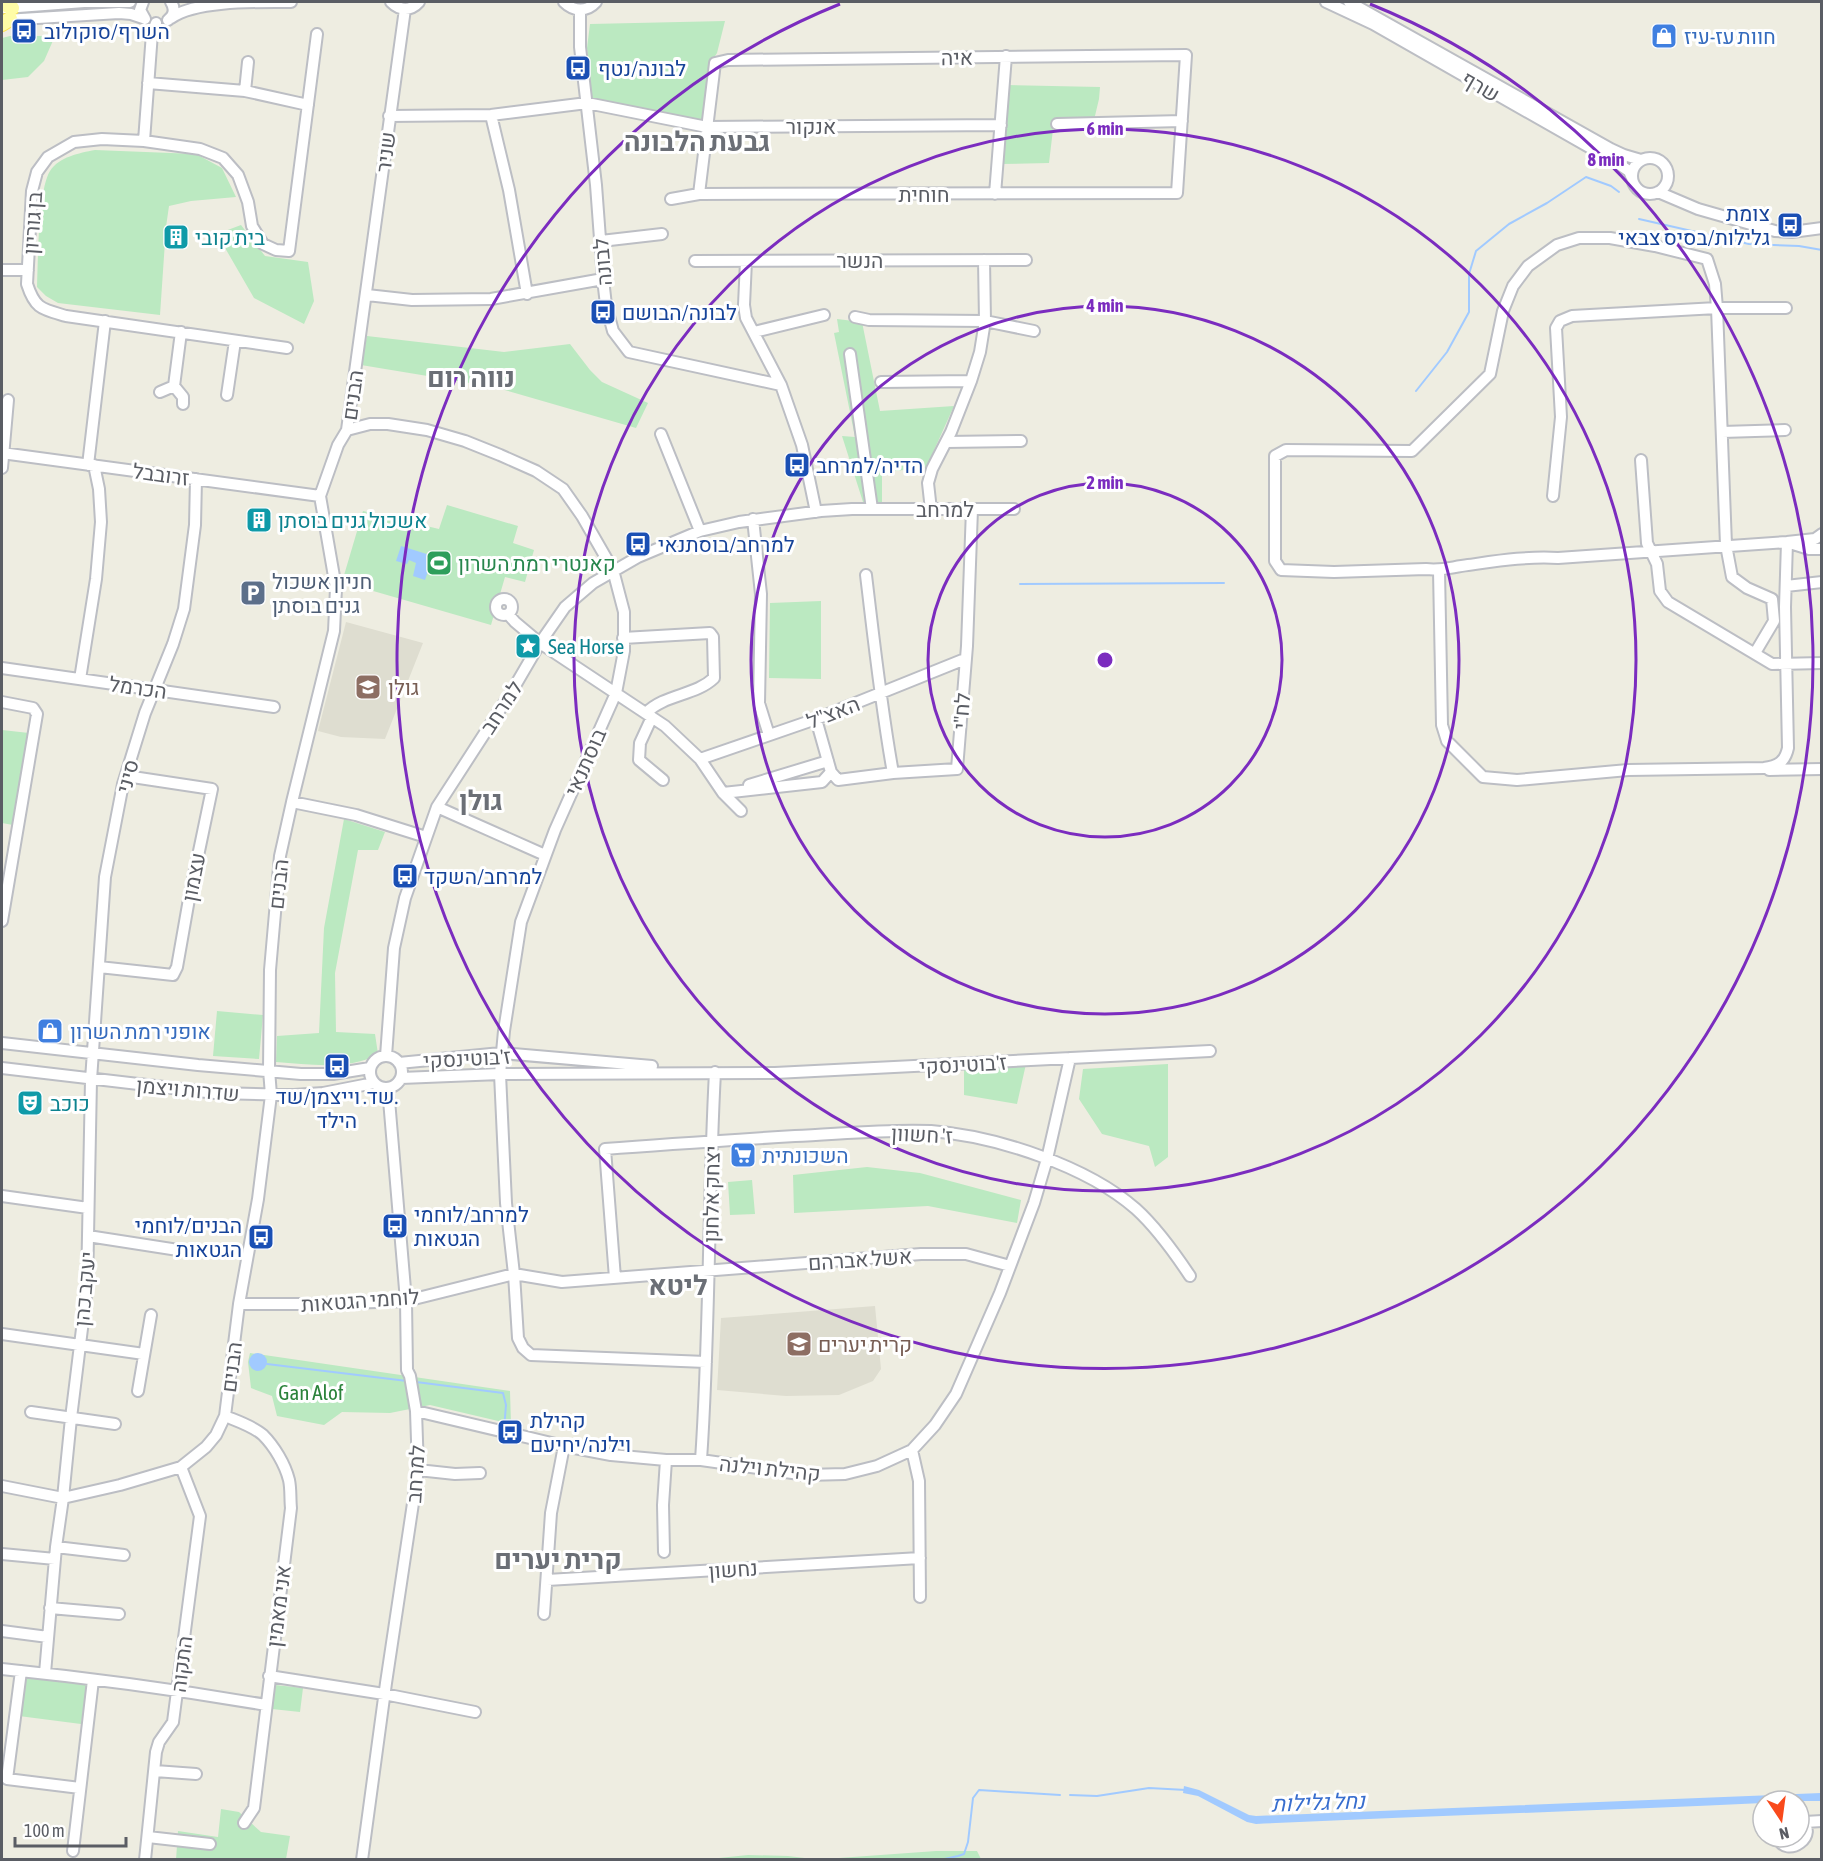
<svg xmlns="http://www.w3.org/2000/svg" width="1823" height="1861" font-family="'Asap Condensed',Heebo,sans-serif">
<rect width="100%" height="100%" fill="#eeede1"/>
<path fill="#deddd0" d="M 346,622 L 423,643 L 385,739 L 341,737 L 318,731 Z
M 875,1306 L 881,1369 L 873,1381 L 839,1395 L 786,1396 L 717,1390 L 721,1318 Z"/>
<path fill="#bbe9c1" d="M 725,21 L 717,53 L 709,65 L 703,120 L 592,98 L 587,48 L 590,24 Z
M 10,36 L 55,36 L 44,61 L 28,77 L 2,80 L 2,38 Z
M 1006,85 L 1100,87 L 1099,99 L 1094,120 L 1054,121 L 1049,163 L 1000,164 Z
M 95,150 L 196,154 L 222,168 L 236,197 L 191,201 L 169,206 L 166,227 L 160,315 L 58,303 L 46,296 L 37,287 C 38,262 38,190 50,171 C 59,157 79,153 95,150 Z
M 241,225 L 265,256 L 308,262 L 314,301 L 304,324 L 254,298 L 217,234 Z
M 837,319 L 862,322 L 880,411 L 954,406 L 926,468 L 882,472 L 882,506 L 863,502 L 842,436 L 855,437 L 834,333 L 839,332 Z
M 367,336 L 504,352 L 570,344 L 590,370 L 602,382 L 648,403 L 636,428 L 494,387 L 361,365 Z
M 447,505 L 518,526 L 513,543 L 534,550 L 525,582 L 505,577 L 491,625 L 342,582 L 363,511 L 439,529 Z
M 821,601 L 821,679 L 769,678 L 770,603 Z
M 2,730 L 29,733 L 13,825 L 2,823 Z
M 344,819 L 385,832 L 378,850 L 358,850 L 335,973 L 336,1032 L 375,1034 L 378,1054 C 349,1071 309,1064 276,1062 L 277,1036 L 319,1033 L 324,928 Z
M 217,1011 L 263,1015 L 259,1059 L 213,1056 Z
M 1026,1064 L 1017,1104 L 964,1095 L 964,1067 Z
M 1168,1064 L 1168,1157 L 1155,1167 L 1149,1146 L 1102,1134 L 1079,1099 L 1083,1069 Z
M 867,1167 L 920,1173 L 1021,1200 L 1017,1223 L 928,1206 L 794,1213 L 793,1175 Z
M 752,1180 L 755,1214 L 730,1215 L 728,1182 Z
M 250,1353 L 510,1391 L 511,1424 L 430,1405 L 390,1413 L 342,1412 L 324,1425 L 277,1416 L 272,1396 L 251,1388 L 248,1362 Z
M 25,1676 L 87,1684 L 81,1724 L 19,1716 Z
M 275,1685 L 303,1688 L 300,1712 L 272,1709 Z
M 221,1809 L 239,1812 L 261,1832 L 290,1836 L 286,1859 L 176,1860 L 178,1831 L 218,1837 Z
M 936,1851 L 977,1851 L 981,1859 L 825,1859 Z
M 748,1855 L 788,1856 L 813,1859 L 709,1859 Z"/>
<path fill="#a1caff" d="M 401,546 L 433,556 L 425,580 L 413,576 L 416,563 L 409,560 L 407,564 L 396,561 Z
M249 1362a9 9 0 1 1 18 0a9 9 0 1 1-18 0Z
M 1184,1786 L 1199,1790 L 1249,1815 L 1256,1816 L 1821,1793 L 1822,1801 L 1763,1801 L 1763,1803 C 1594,1811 1425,1816 1256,1824 L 1247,1822 L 1198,1796 L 1183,1793 Z"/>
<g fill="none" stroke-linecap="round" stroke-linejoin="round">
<path stroke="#a1caff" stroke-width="2" d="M 1639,219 L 1749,244 L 1799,246 L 1822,250
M 1416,391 L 1447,352 L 1469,312 L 1469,274 L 1476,251 L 1509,224 L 1547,203 L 1586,177 L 1611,186 L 1619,192
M 1020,584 L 1224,583
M 267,1364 L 407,1381
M 416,1382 L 503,1393 L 506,1405 L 504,1429
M 1070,1795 L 1097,1796 L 1149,1788 L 1186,1790
M 940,1860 L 958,1856 L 964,1854 L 968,1842 L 973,1798 L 979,1790 L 1060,1795"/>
<g stroke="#bcbec4" stroke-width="14">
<path id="minor" d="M 143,2 L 140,10 L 145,19
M 391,2 C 400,11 411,11 419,2
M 564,2 C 574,12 587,12 596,2
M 1326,2 L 1373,24 L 1617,163 L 1629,171 L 1631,176
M 1349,2 L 1611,149 L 1624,155 L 1641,160
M 5,8 L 84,2 L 130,2
M 580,10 L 580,47 L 596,185 L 603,279 L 606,305 L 613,331 L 629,352 L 781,385
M 171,18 C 196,0 259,2 291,2
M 5,20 L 119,13 L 131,14 L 143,18
M 168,20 C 175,15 175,8 171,2
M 148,83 L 245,91 L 308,105
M 245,91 L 248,62
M 491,115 L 509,190 L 527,294
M 389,116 L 491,115 L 587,103 L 707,127 L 1001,125
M 1057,124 L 1182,121
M 144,141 L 152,33 L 156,23
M1632 176a18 18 0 1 1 36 0a18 18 0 1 1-36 0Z
M 1658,192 L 1698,209 L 1775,231 L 1792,232 L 1822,228
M 995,194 L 1006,56
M 671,199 L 699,194 L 1177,193 L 1186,55 L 728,60 L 715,63 L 699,194
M 601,241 L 662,234
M 695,261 L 1026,260
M 746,261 L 744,305 L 746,318 L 781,385 L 802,445 L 816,512
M 2,270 L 28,270
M 367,295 L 412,300 L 491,299 L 603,279
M 855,317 L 869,320 L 985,321 L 1034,331
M 181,332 L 174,386 L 183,397 L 183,404
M 754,332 L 824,315
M 287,348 L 66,316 C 42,309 35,309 27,284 L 32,191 L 37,172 L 48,157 L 74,142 L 102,139 L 144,141 L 200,149 L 223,158 L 238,175 L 248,202 L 252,226 L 263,244 L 276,250 L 289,251 L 317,34
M 850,354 L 872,509
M 881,382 L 971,381
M 160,392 L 174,386
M 227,395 L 235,341
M 347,430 L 370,424 L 388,424 L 427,430 L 465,441 L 500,455 L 536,471 L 563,489 L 582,516 L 613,570 L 624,612 L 624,651 L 616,693 L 555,830 L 521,922 L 504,1031 L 500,1074 L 506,1203 L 514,1274 L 518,1338 L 523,1348 L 531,1355 L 706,1362
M 1722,432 L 1785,430
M 661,434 L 700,531
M 946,442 L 1021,441
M 2,453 L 320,496
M 1641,460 L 1647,543 L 1657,564 L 1660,591 L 1668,602 L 1772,664 L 1822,663
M 88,465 L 105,321
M 2,468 L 8,400
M 1553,496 L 1561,417 L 1556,328 L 1560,321 L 1572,316 L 1717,308 L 1786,308
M 931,510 L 928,483 L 932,469 L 951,432 L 971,381 L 980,352 L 985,321 L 984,260
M 753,519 L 761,594 L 759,703 L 769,735
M 1793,544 L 1809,549 L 1822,549
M 1439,571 L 1442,725 L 1447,741 L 1483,777 L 1517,780 L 1628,770 L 1764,768 C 1778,766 1785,762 1788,748 L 1785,607 L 1787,542
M 866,575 C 874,641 881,707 893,773 L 957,769 L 967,646 L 972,509
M 1786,586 L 1822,582
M496 607a8 8 0 1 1 16 0a8 8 0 1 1-16 0Z
M 508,614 L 515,622 L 540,643 L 665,726 L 700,759 L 723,793 L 741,811
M 623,638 L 710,633 L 713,637 L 714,678 C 695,696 665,694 646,713
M 1755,653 L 1774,621 L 1772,599 L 1747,588 L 1732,577 L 1726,545 L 1717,308 L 1715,284 L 1707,259 L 1655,246 L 1610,238 L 1579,238 L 1557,245 L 1528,266 L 1513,286 L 1503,311 L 1490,374 L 1412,451 L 1286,450 L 1275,456 L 1275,561 L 1281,570 L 1334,572 L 1426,569 C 1443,571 1451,567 1468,565 C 1497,561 1528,556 1558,558 L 1787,542 L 1815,539 L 1822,534
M 2,668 L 274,707
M 80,679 L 96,579 L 101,522 L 99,489 L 94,465
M 2,702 L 33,708 L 37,714 L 2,921
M 652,717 L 640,743 L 639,760 L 663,780
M 816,719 L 831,772 L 838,780 L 893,773
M 700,759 L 816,719 L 965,659
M 1769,770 L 1822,769
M 749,785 L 828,761
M 723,793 L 822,782 L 831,772
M 292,802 L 356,815 L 426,837
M 437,807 L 545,855
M 99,967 L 173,975 L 177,967 L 189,899 L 212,789 L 126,776
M 2,1043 L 198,1065 L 301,1074 L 333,1074 L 370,1068
M 386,1056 L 394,948 L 405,898 L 437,807 L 512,691 L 540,643 L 565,607 L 593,583 L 638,557 L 700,531 L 739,522 L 821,511 L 852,509 L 1014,509
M370 1072a16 16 0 1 1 32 0a16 16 0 1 1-32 0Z
M 399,1063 L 501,1053 L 652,1066
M 2,1068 L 215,1093 L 294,1095 L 323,1093 L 374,1083
M 401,1078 L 500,1074 L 775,1073 L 1210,1051
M 2,1196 L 88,1208
M 88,1236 L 178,1250
M 615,1278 L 605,1149 C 669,1144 732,1140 795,1136 C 840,1134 886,1129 931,1131 C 996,1136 1087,1166 1136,1209 C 1157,1228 1174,1252 1190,1276
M 239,1304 L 319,1304 L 406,1301 L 514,1274 L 562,1282 L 921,1254 L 966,1254 L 1010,1266
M 2,1334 L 144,1354
M 138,1391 L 151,1315
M 416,1411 L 564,1446 L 611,1455 L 666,1460 L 701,1460 L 806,1475 L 845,1474 L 877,1466 L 912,1450 L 935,1425 L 956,1394 L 1000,1293 L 1034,1203 L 1047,1159 L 1070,1058
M 31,1412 L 115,1424
M 225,1416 C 237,1421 253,1426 263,1435 C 274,1446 285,1464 289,1480 C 291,1489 290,1499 291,1508 L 254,1808 L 244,1823
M 912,1450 L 919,1481 L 920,1597
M 701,1460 C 710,1331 708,1201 715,1072
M 418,1470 L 455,1474 L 480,1473
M 2,1486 L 63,1498 L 120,1485 L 181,1467 L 206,1447 L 216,1435 L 225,1416 L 239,1304 L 258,1199 L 271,1095 L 269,1070 L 270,970 L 280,856 L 292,802 L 334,631 L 336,588 L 320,496 L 338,445 L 347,430 L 405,9
M 56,1547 L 124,1555
M 664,1552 L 663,1505 L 666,1460
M 2,1554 L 55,1559
M 547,1580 L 920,1558
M 50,1608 L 119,1614
M 544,1614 L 551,1513 L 564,1446
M 2,1631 L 48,1637
M 2,1669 C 90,1678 179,1690 266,1705
M 21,1671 L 7,1779 L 80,1788
M 45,1673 L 56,1547 L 63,1498 L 71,1418 L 87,1288 L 91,1080 L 105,877 L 123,784 L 145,713 L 173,644 L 184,609 L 195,525 L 196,479
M 269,1676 L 384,1694 L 475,1712
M 155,1771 L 196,1774
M 1805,1822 L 1822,1821
M 148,1837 L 210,1844
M 1778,1837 C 1785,1861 1823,1834 1799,1820
M 73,1851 L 93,1680
M 145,1860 L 156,1752 L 159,1742 L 173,1722 L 200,1516 L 181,1467
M 362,1860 L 386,1683 L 418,1470 L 416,1411 L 410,1376 L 407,1370 L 406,1301 L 388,1088"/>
</g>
<g stroke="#fee34a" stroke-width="16">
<path id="major" d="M 2,3 L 12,8
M 2,24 L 10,19"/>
</g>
<use href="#minor" stroke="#fff" stroke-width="10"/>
<use href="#major" stroke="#fffca6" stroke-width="14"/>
</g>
<g fill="none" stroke="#7b2cbf" stroke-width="3">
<circle cx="1105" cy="660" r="177"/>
<circle cx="1105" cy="660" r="354"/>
<circle cx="1105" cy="660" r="531"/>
<path d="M1370 4A708 708 0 1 1 840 4"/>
</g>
<defs>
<g id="bus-square" transform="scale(1.35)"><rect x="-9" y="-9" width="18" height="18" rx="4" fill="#1a4fb4" stroke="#fff"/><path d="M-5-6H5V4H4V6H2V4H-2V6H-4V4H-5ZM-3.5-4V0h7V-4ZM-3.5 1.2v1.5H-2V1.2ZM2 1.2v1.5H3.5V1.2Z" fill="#fff"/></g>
<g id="shop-square" transform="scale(1.35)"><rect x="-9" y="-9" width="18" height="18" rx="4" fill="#3f7fe0" stroke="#fff"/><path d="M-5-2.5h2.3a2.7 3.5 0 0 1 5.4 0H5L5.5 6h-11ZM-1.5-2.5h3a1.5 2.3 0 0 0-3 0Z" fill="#fff"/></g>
<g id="building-square" transform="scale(1.35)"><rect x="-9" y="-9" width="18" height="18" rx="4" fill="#0f9aa8" stroke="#fff"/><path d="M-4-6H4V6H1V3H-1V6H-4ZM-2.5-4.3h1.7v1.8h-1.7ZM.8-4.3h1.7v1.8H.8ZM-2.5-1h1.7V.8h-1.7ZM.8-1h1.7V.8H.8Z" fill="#fff"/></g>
<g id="stadium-square" transform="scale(1.35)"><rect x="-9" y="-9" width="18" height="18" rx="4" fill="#2e9e5b" stroke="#fff"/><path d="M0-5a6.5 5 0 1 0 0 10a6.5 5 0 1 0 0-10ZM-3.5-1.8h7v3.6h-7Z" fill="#fff"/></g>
<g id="parking-square" transform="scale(1.35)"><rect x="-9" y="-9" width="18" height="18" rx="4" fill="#5c6f8a" stroke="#fff"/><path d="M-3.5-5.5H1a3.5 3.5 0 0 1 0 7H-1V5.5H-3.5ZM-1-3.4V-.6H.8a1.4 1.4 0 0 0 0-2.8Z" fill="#fff"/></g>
<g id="sight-square" transform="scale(1.35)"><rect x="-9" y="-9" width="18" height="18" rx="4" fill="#0f9aa8" stroke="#fff"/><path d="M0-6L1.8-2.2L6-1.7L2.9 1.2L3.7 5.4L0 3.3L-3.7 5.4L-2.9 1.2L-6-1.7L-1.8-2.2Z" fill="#fff"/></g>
<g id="school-square" transform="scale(1.35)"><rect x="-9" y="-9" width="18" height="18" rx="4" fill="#8d6e63" stroke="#fff"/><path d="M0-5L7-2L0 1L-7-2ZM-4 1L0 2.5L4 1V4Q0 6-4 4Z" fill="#fff"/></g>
<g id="theatre-square" transform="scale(1.35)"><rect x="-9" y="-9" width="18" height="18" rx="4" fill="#0f9aa8" stroke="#fff"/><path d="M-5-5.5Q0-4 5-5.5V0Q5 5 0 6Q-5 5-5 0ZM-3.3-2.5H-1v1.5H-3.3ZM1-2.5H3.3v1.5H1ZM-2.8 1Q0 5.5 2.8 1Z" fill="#fff"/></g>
<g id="supermarket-square" transform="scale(1.35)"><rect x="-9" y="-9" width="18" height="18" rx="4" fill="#3f7fe0" stroke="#fff"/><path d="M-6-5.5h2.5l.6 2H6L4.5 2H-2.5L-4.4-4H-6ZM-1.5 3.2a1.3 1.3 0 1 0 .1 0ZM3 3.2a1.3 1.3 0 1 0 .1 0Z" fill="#fff"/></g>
</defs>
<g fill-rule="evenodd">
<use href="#bus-square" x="24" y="31"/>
<use href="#shop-square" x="1664" y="36"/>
<use href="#bus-square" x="578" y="68"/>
<use href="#bus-square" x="1790" y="225"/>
<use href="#building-square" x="176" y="237"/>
<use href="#bus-square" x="603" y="312"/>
<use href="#bus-square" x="797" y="465"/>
<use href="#building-square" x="259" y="520"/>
<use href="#bus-square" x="638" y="544"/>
<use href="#stadium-square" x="439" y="563"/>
<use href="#parking-square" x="253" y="593"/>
<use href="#sight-square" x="528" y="646"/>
<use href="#school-square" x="368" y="687"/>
<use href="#bus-square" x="405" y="876"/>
<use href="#shop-square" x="50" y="1031"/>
<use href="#bus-square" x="337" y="1066"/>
<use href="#theatre-square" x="30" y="1103"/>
<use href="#supermarket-square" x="743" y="1155"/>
<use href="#bus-square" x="395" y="1226"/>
<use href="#bus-square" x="261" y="1237"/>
<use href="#school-square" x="799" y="1344"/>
<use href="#bus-square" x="510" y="1432"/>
</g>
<g text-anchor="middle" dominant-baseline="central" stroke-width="6" stroke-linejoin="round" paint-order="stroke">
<g font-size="21" fill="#164399" stroke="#fff" text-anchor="start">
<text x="44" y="31">השרף/סוקולוב</text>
<text x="598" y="68">לבונה/נטף</text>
<text x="1770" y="213" text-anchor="end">צומת<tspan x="1770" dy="24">גלילות/בסיס צבאי</tspan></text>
<text x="622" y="312">לבונה/הבושם</text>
<text x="816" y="465">הדיה/למרחב</text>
<text x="658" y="544">למרחב/בוסתנאי</text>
<text x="424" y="876">למרחב/השקד</text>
<text x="337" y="1096" text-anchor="middle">שד. וייצמן/שד.<tspan x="337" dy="24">הילד</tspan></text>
<text x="414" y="1214">למרחב/לוחמי<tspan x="414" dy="24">הגטאות</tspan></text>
<text x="242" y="1225" text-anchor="end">הבנים/לוחמי<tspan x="242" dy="24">הגטאות</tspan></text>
<text x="530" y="1420">קהילת<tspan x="530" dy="24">וילנה/יחיעם</tspan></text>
</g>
<g font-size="21" fill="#366cbe" stroke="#fff" text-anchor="start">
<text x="1684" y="36">חוות עז-עיז</text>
<text x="70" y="1031">אופני רמת השרון</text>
<text x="762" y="1155">השכונתית</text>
</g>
<g font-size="21" fill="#5a5d64" stroke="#fff">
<text transform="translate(957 57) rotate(-1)">איה</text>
<text transform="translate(1481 86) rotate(30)">שרף</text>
<text x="811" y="126">אנקור</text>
<text transform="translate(385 152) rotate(-83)">שניר</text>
<text x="924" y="194">חוחית</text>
<text transform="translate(32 223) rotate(-86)">בן גוריון</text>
<text x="860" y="260">הנשר</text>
<text transform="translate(602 262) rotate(-95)">לבונה</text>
<text transform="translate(352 395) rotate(-82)">הבנים</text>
<text transform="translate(161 474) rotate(8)">זרובבל</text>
<text x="945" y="509">למרחב</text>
<text transform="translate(138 687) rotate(8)">הכרמל</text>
<text transform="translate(501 707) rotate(-57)">למרחב</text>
<text transform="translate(961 711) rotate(-86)">לח"י</text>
<text transform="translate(833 712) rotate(-21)">האצ"ל</text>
<text transform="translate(585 762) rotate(-66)">בוסתנאי</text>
<text transform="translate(127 776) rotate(-75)">סיני</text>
<text transform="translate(193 877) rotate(-79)">עצמון</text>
<text transform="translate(278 884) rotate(-84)">הבנים</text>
<text transform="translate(467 1058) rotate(-3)">ז'בוטינסקי</text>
<text transform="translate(963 1064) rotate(-3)">ז'בוטינסקי</text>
<text transform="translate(188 1089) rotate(5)">שדרות ויצמן</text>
<text transform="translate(922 1134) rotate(3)">ז' חשוון</text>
<text transform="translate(711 1194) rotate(-89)">יצחק אלחנן</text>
<text transform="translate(860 1259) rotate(-4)">אשל אברהם</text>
<text transform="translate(84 1289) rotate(-85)">יעקב כהן</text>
<text transform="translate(360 1300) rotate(-4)">לוחמי הגטאות</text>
<text transform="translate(231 1367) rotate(-83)">הבנים</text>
<text transform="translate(770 1468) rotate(6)">קהילת וילנה</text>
<text transform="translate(415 1474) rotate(-86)">למרחב</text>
<text transform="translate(733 1569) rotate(-4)">נחשון</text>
<text transform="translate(278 1606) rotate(-83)">אני מאמין</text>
<text transform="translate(181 1664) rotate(-83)">התקוה</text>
</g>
<g font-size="21" fill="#0d838f" stroke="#fff" text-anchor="start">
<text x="195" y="237">בית קובי</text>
<text x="278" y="520">אשכול גנים בוסתן</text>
<text x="548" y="646">Sea Horse</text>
<text x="50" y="1103">כוכב</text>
</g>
<g font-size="21" fill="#27864d" stroke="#fff" text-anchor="start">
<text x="458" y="563">קאנטרי רמת השרון</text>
</g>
<g font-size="21" fill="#4e5e75" stroke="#fff" text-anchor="start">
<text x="272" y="581">חניון אשכול<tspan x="272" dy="24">גנים בוסתן</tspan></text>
</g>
<g font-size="21" fill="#785e54" stroke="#fff" text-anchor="start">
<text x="388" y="687">גולן</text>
<text x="818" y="1344">קרית יערים</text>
</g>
<g font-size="21" fill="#2b823a" stroke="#fff">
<text x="311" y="1392">Gan Alof</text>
</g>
<g font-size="22" font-style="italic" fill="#386ece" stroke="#fff">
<text transform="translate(1318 1802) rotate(-2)">נחל גלילות</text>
</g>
<g font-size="27" font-weight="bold" fill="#6b6f76" stroke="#fff">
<text x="697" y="141">גבעת הלבונה</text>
<text x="471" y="377">נווה רום</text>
<text x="481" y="800">גולן</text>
<text x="678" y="1285">ליטא</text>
<text x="558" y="1559">קרית יערים</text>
</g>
</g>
<circle cx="1105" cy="660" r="9" fill="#7b2cbf" stroke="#fff" stroke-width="3"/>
<g font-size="18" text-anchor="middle" font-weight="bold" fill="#7b2cbf" stroke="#fff" stroke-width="6" stroke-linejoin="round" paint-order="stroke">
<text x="1105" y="135">6 min</text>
<text x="1606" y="166">8 min</text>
<text x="1105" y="312">4 min</text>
<text x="1105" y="489">2 min</text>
</g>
<rect width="1823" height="1861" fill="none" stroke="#5a5d64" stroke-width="6"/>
<g transform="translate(1781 1819) rotate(167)"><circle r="28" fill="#ffffff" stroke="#bdbec1" stroke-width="1.5"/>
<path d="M0-4.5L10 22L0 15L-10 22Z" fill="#f94a1c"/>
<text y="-9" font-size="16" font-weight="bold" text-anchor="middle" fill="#5a5d64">N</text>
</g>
<path d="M15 1837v9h111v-9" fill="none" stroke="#5a5d64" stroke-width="3"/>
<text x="24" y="1837" font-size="18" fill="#5a5d64" stroke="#ffffff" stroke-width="4.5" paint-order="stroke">100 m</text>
</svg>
